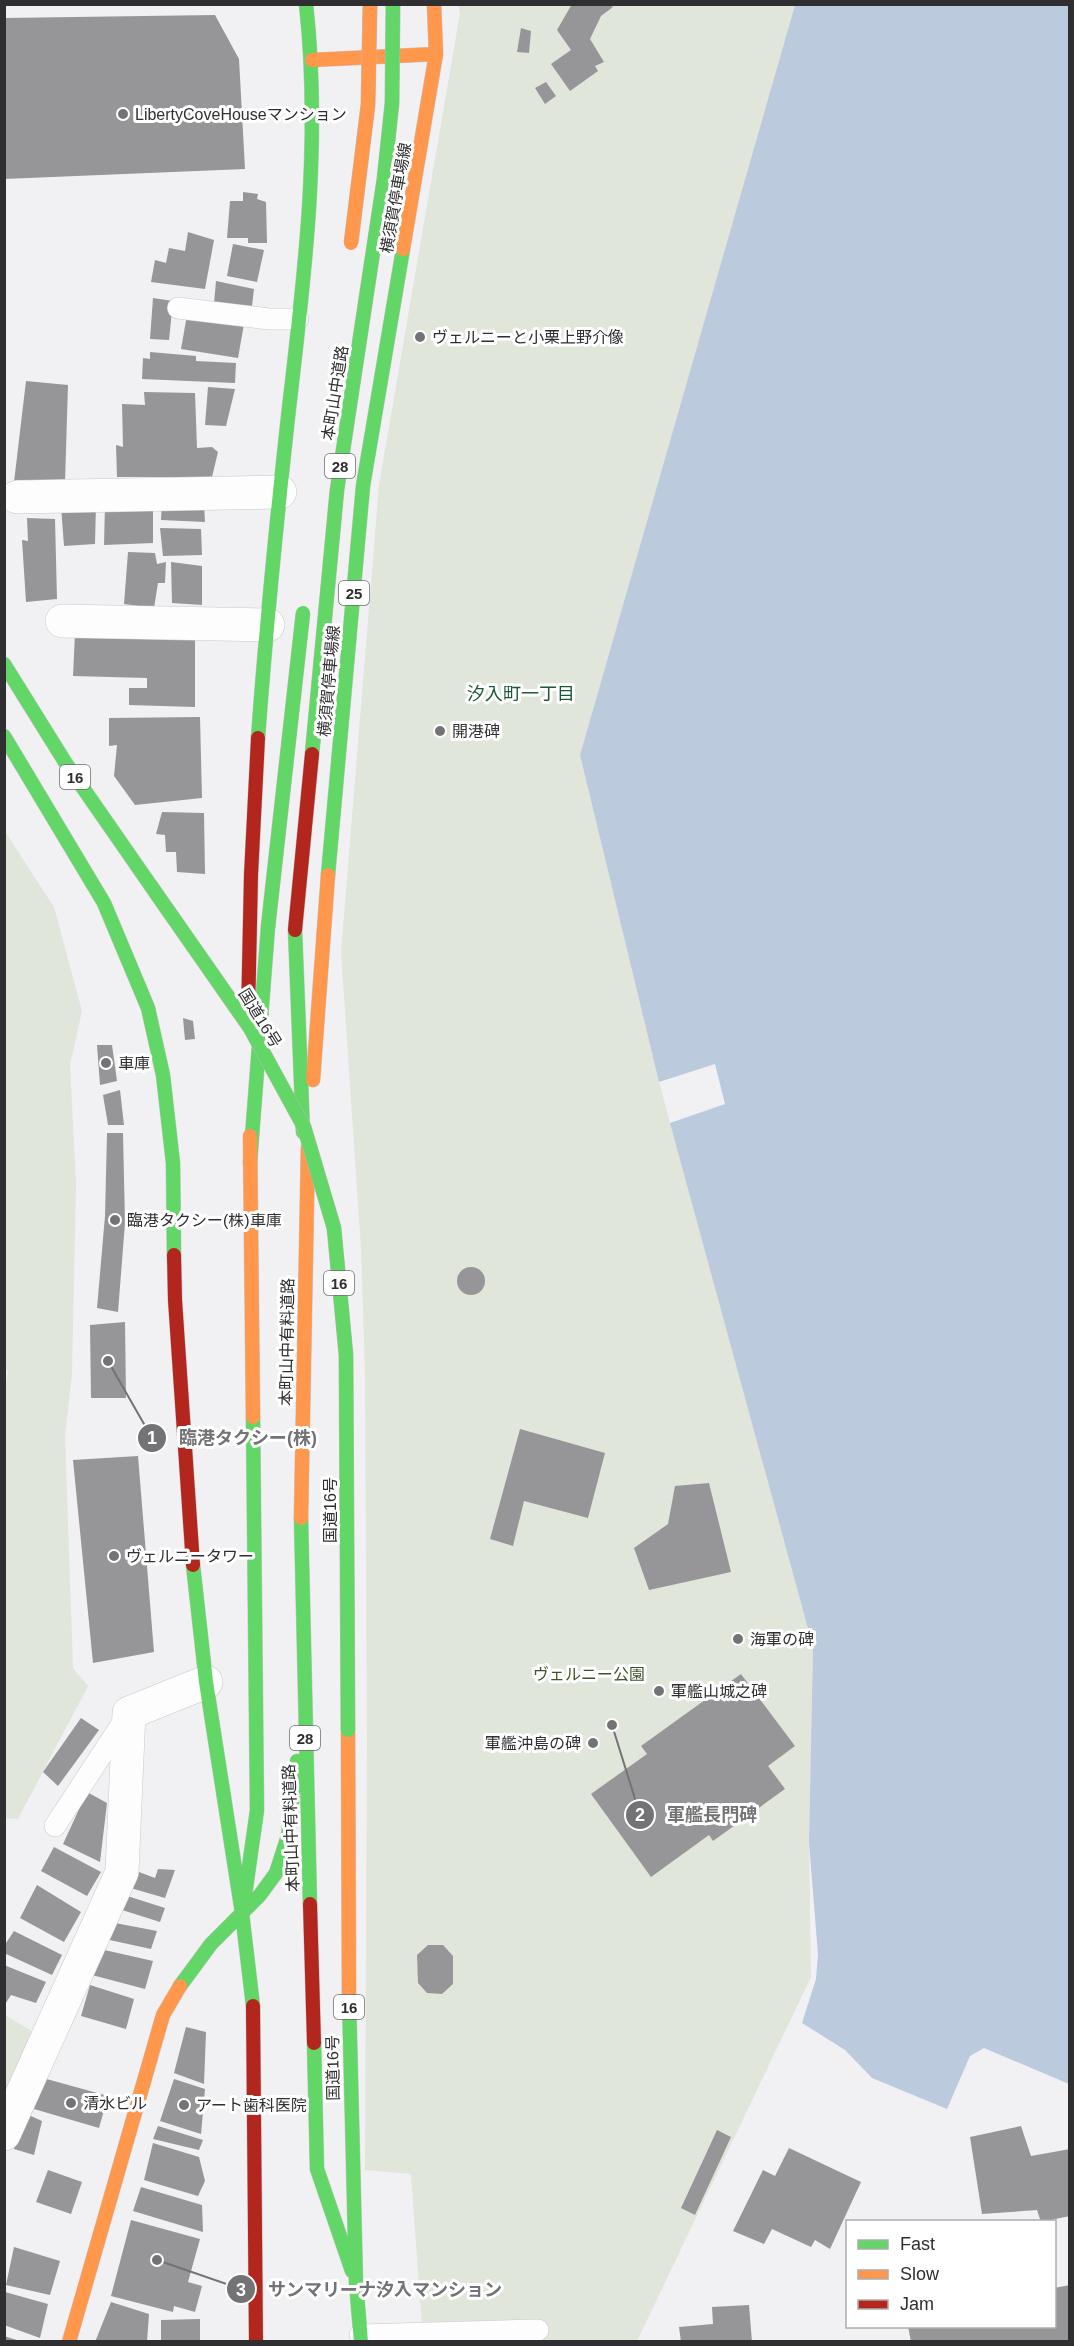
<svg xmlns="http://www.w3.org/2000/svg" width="1074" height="2346" font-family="Arial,'Noto Sans JP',sans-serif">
<rect width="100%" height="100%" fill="#f1f0f3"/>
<path fill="#e0e6da" d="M 458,5 L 795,5 L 580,755 L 659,1082 L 813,1647 L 809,1842 L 811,1977 L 637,2341 L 423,2341 L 411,2174 L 365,2170 L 367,1742 L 365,1374 L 361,1248 L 341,952 L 379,485 L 460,13 Z
M 4,830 L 54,907 L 82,1011 L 70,1065 L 76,1183 L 72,1374 L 65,1436 L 73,1668 L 88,1686 L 18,1819 L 4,1818 L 4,1391 L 8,1371 L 4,1369 Z
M 5,2015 L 38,2035 L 5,2112 Z"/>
<path fill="#bbcadc" d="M 795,5 L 1069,5 L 1069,2084 L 984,2048 L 970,2056 L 947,2109 L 872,2078 L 845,2050 L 802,2023 L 816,1979 L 818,1955 L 809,1842 L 813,1647 L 670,1123 L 725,1104 L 715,1064 L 659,1082 L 580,755 Z"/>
<path fill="#969698" d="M 572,4 L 608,4 L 613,7 L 601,16 L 590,39 L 604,62 L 595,66 L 598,71 L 570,91 L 551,64 L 571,50 L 557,30 Z
M 215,15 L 239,59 L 245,169 L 4,179 L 4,18 Z
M 521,28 L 531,31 L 529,53 L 517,52 Z
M 546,82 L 556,96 L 545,104 L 535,88 Z
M 243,192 L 258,194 L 257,199 L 266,202 L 267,243 L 248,243 L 248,238 L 227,238 L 230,201 L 243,201 Z
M 188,232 L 214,240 L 205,289 L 151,282 L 155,260 L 166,263 L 169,248 L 185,251 Z
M 233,244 L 264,250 L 257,282 L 227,276 Z
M 216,281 L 254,289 L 252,306 L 214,303 Z
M 153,298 L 173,301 L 169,340 L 150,339 Z
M 187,315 L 244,324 L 238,358 L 181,349 Z
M 150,352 L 196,356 L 196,361 L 236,363 L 235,383 L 142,379 L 143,358 L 150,359 Z
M 26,381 L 68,385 L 65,482 L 14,482 Z
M 208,387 L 235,389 L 226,426 L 205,425 Z
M 144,392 L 195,393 L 197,448 L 212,447 L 218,452 L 212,477 L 117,477 L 116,445 L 123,447 L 122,404 L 145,405 Z
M 162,500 L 204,504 L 205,522 L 161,520 Z
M 96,504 L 95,544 L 64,546 L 61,506 Z
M 105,505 L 153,509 L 153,543 L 104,545 Z
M 27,518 L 55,519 L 57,599 L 26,602 L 22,540 L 28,541 Z
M 160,528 L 201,529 L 202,555 L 163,556 Z
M 128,552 L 155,553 L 157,564 L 166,562 L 165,583 L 158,583 L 154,608 L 124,604 Z
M 171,562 L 202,566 L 202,605 L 172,603 Z
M 75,633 L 195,633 L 195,707 L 129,705 L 129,688 L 147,688 L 147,678 L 73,676 Z
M 200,717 L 202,798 L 135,805 L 114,776 L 117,745 L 109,746 L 109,718 Z
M 162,812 L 204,813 L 205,874 L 177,872 L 176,852 L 166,852 L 165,835 L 156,834 Z
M 183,1018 L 193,1021 L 195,1039 L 185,1040 Z
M 97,1045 L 112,1045 L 117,1081 L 100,1085 Z
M 120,1090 L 124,1125 L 108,1125 L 103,1095 Z
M 107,1133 L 123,1133 L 125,1223 L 118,1312 L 97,1308 L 105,1216 Z
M457 1281a14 14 0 1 1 28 0a14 14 0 1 1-28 0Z
M 125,1322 L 126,1398 L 91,1398 L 90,1325 Z
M 520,1429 L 605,1453 L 588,1518 L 524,1501 L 513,1546 L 490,1539 Z
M 138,1456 L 154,1652 L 93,1663 L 73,1460 Z
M 709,1483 L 731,1572 L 649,1590 L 634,1548 L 668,1524 L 675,1486 Z
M 741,1674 L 795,1746 L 768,1766 L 785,1789 L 713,1841 L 709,1835 L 651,1877 L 591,1794 L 647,1754 L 641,1746 Z
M 81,1718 L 99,1730 L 58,1786 L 43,1772 Z
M 87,1792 L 107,1803 L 100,1862 L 63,1844 Z
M 54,1847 L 101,1872 L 87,1896 L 41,1871 Z
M 158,1869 L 175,1870 L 165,1898 L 127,1887 L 130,1878 L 139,1872 L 155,1878 Z
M 37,1885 L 81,1912 L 64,1942 L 20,1918 Z
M 124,1895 L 165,1908 L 160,1922 L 119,1909 Z
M 110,1922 L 157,1931 L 151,1949 L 105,1939 Z
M 14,1931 L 62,1955 L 52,1975 L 4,1953 L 4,1946 Z
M 428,1945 L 443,1945 L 453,1956 L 453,1984 L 442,1994 L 427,1993 L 418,1983 L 417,1955 Z
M 100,1949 L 153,1961 L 145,1989 L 92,1975 Z
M 4,1965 L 46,1982 L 36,2003 L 11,1995 L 4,2006 Z
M 90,1985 L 134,1999 L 126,2029 L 81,2016 Z
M 186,2027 L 206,2032 L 204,2084 L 174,2073 Z
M 43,2078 L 108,2096 L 99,2128 L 34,2109 Z
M 174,2079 L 205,2089 L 201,2134 L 160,2121 Z
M 22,2112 L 42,2121 L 34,2155 L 14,2149 Z
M 158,2126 L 203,2140 L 199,2150 L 153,2139 Z
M 1021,2126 L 1031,2156 L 1070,2149 L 1070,2216 L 1041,2222 L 1037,2210 L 982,2214 L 970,2137 Z
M 717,2130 L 731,2137 L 695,2215 L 681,2208 Z
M 153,2143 L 199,2157 L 205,2181 L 198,2196 L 144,2180 Z
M 789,2148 L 861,2182 L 830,2249 L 815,2240 L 811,2247 L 772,2229 L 764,2244 L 733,2231 L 763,2170 L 775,2176 Z
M 48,2170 L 82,2182 L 71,2214 L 36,2202 Z
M 141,2187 L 202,2205 L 203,2232 L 133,2211 Z
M 131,2220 L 200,2239 L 188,2282 L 202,2286 L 195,2312 L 174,2306 L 173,2312 L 111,2296 Z
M 14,2247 L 60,2261 L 50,2295 L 6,2285 Z
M 1070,2285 L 1070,2342 L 911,2342 L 908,2326 L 1054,2326 L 1054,2288 Z
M 5,2292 L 48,2304 L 40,2338 L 4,2325 Z
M 111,2302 L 149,2314 L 147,2342 L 95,2342 Z
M 749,2305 L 752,2342 L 681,2342 L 679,2327 L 713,2324 L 712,2307 Z
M 200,2319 L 200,2342 L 161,2342 L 161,2320 Z
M 4,2336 L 20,2341 L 19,2342 L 4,2342 Z"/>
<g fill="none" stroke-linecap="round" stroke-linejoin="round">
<g stroke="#c9c8ca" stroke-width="22">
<path id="lane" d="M 178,308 L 269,319 L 298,319
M 55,1826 L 127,1716
M 360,2335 L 538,2330"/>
</g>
<g stroke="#c9c8ca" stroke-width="34">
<path id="street" d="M 17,497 L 280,492
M 62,621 L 268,625
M 4,2134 L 122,1872 L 129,1713 L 206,1682"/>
</g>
<g stroke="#c9c8ca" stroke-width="15">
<path id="fast" d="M 4,664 L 65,762 L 151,886
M 4,736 L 104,903 L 148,1008 L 163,1075 L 173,1163 L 174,1255
M 258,738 C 266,628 277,517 289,408 C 305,273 321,139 306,4
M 328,875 L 363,486 L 403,249
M 295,930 L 303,1132
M 250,1163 L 268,927
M 301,1518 L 310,1904
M 193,1565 L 206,1682 L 242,1913 L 253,2006
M 244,1902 L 257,1810 L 253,1417
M 180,1986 L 211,1944 L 260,1895 L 276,1873 L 288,1836 L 297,1761
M 349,1997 L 356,2283 L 361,2342
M 314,2043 L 317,2169 L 352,2271"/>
</g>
<g stroke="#c9c8ca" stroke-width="15">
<path id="slow" d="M 312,60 L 436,54
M 403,249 L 436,54 L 434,4
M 313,1080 L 328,875
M 250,1136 L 253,1417
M 301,1518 L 308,1147
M 348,1730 L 349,1997
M 69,2342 L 163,2015 L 180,1986"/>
</g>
<g stroke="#c9c8ca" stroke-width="15">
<path id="jam" d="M 248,1015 L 251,875 L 258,738
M 174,1255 L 175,1300 L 193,1565
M 310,1904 L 314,2043
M 253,2006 L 256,2342"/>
</g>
<use href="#lane" stroke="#fdfdfd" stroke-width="21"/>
<use href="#street" stroke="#fdfdfd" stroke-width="33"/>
<use href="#fast" stroke="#63d668" stroke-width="14"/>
<use href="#slow" stroke="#ff974d" stroke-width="14"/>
<use href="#jam" stroke="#b3261e" stroke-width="14"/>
<g stroke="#bebbb2" stroke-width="15" stroke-linecap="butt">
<path id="fast-bridge" d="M 312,754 L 337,490 L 384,179 L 392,103 L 393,4
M 151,886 L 250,1028 L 304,1127 L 334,1228 L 346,1355 L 348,1730
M 268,927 L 303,613"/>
</g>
<g stroke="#bebbb2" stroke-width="15" stroke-linecap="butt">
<path id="slow-bridge" d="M 351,243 L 368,105 L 370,4"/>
</g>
<g stroke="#bebbb2" stroke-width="15" stroke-linecap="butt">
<path id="jam-bridge" d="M 295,930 L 312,754"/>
</g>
<use href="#fast-bridge" stroke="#63d668" stroke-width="14"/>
<use href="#slow-bridge" stroke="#ff974d" stroke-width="14"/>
<use href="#jam-bridge" stroke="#b3261e" stroke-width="14"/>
</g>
<g fill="#737375" stroke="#fff" stroke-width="2">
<circle cx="123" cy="114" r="6"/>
<circle cx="420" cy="337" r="6"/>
<circle cx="440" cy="731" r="6"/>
<circle cx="106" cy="1063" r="6"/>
<circle cx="115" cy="1220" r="6"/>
<circle cx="114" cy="1556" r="6"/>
<circle cx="738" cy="1639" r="6"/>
<circle cx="659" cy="1691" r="6"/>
<circle cx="593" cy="1743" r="6"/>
<circle cx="71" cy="2103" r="6"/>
<circle cx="184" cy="2105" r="6"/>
</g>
<g text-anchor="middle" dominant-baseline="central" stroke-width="6" stroke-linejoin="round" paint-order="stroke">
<g fill="#fff" stroke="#6d6d6f" stroke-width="1.5">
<rect x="325" y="454" width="30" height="24" rx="4.5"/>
<rect x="339" y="581" width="30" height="24" rx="4.5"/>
<rect x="60" y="765" width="30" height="24" rx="4.5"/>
<rect x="324" y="1271" width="30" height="24" rx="4.5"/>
<rect x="290" y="1726" width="30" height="24" rx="4.5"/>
<rect x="334" y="1995" width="30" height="24" rx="4.5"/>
</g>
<g font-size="15" font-weight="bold" fill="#2f2f31">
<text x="340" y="466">28</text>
<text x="354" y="593">25</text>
<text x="75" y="777">16</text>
<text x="339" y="1283">16</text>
<text x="305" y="1738">28</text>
<text x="349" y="2007">16</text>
</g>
<g font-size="16" fill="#2f2f31" stroke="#fff" text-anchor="start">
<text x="135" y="114">LibertyCoveHouseマンション</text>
<text x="432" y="337">ヴェルニーと小栗上野介像</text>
<text x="452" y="731">開港碑</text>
<text x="118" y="1063">車庫</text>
<text x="127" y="1220">臨港タクシー(株)車庫</text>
<text x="126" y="1556">ヴェルニータワー</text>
<text x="750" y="1639">海軍の碑</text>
<text x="671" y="1691">軍艦山城之碑</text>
<text x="581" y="1743" text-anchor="end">軍艦沖島の碑</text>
<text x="83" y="2103">清水ビル</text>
<text x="196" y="2105">アート歯科医院</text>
</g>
<g font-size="16" fill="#2f2f31" stroke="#fff">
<text transform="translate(396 198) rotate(-80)">横須賀停車場線</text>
<text transform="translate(335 393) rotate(-81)">本町山中道路</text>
<text transform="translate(329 681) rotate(-85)">横須賀停車場線</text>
<text transform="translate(260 1018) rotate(58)">国道16号</text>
<text transform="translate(287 1342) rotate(-89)">本町山中有料道路</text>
<text transform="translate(330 1510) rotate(-90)">国道16号</text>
<text transform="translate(291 1828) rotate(-92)">本町山中有料道路</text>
<text transform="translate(333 2068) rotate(-91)">国道16号</text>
</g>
<g font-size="16" fill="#3f5326" stroke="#fff">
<text x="589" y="1674">ヴェルニー公園</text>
</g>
<g font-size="18" fill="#1b5739" stroke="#fff">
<text x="521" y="694">汐入町一丁目</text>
</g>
</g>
<path fill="none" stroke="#737375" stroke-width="2" d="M108 1361L152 1438M612 1725L640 1815M157 2260L241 2289"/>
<g fill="#737375" stroke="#fff" stroke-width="2">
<circle cx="108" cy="1361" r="6"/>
<circle cx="612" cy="1725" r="6"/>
<circle cx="157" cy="2260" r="6"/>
<circle cx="152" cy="1438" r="15"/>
<circle cx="640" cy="1815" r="15"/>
<circle cx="241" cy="2289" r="15"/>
</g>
<g font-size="18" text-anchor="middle" font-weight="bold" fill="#fff">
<text x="152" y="1444">1</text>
<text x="640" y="1821">2</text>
<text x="241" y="2296">3</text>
</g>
<g font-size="18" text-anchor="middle" font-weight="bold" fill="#737375" stroke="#fff" stroke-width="6" stroke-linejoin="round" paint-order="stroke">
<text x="248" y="1444">臨港タクシー(株)</text>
<text x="712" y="1821">軍艦長門碑</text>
<text x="385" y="2296">サンマリーナ汐入マンション</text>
</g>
<rect width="1074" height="2346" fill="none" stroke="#2f2f31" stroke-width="12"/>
<rect x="846" y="2220" width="210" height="108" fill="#ffffff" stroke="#acacad" stroke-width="1.5"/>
<rect x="858" y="2240" width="30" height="9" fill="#63d668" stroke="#acacad" stroke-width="1.5"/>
<text x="900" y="2250" font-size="18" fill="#2f2f31">Fast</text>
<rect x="858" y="2270" width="30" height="9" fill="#ff974d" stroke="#acacad" stroke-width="1.5"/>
<text x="900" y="2280" font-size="18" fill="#2f2f31">Slow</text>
<rect x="858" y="2300" width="30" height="9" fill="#b3261e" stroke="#acacad" stroke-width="1.5"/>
<text x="900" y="2310" font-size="18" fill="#2f2f31">Jam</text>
</svg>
